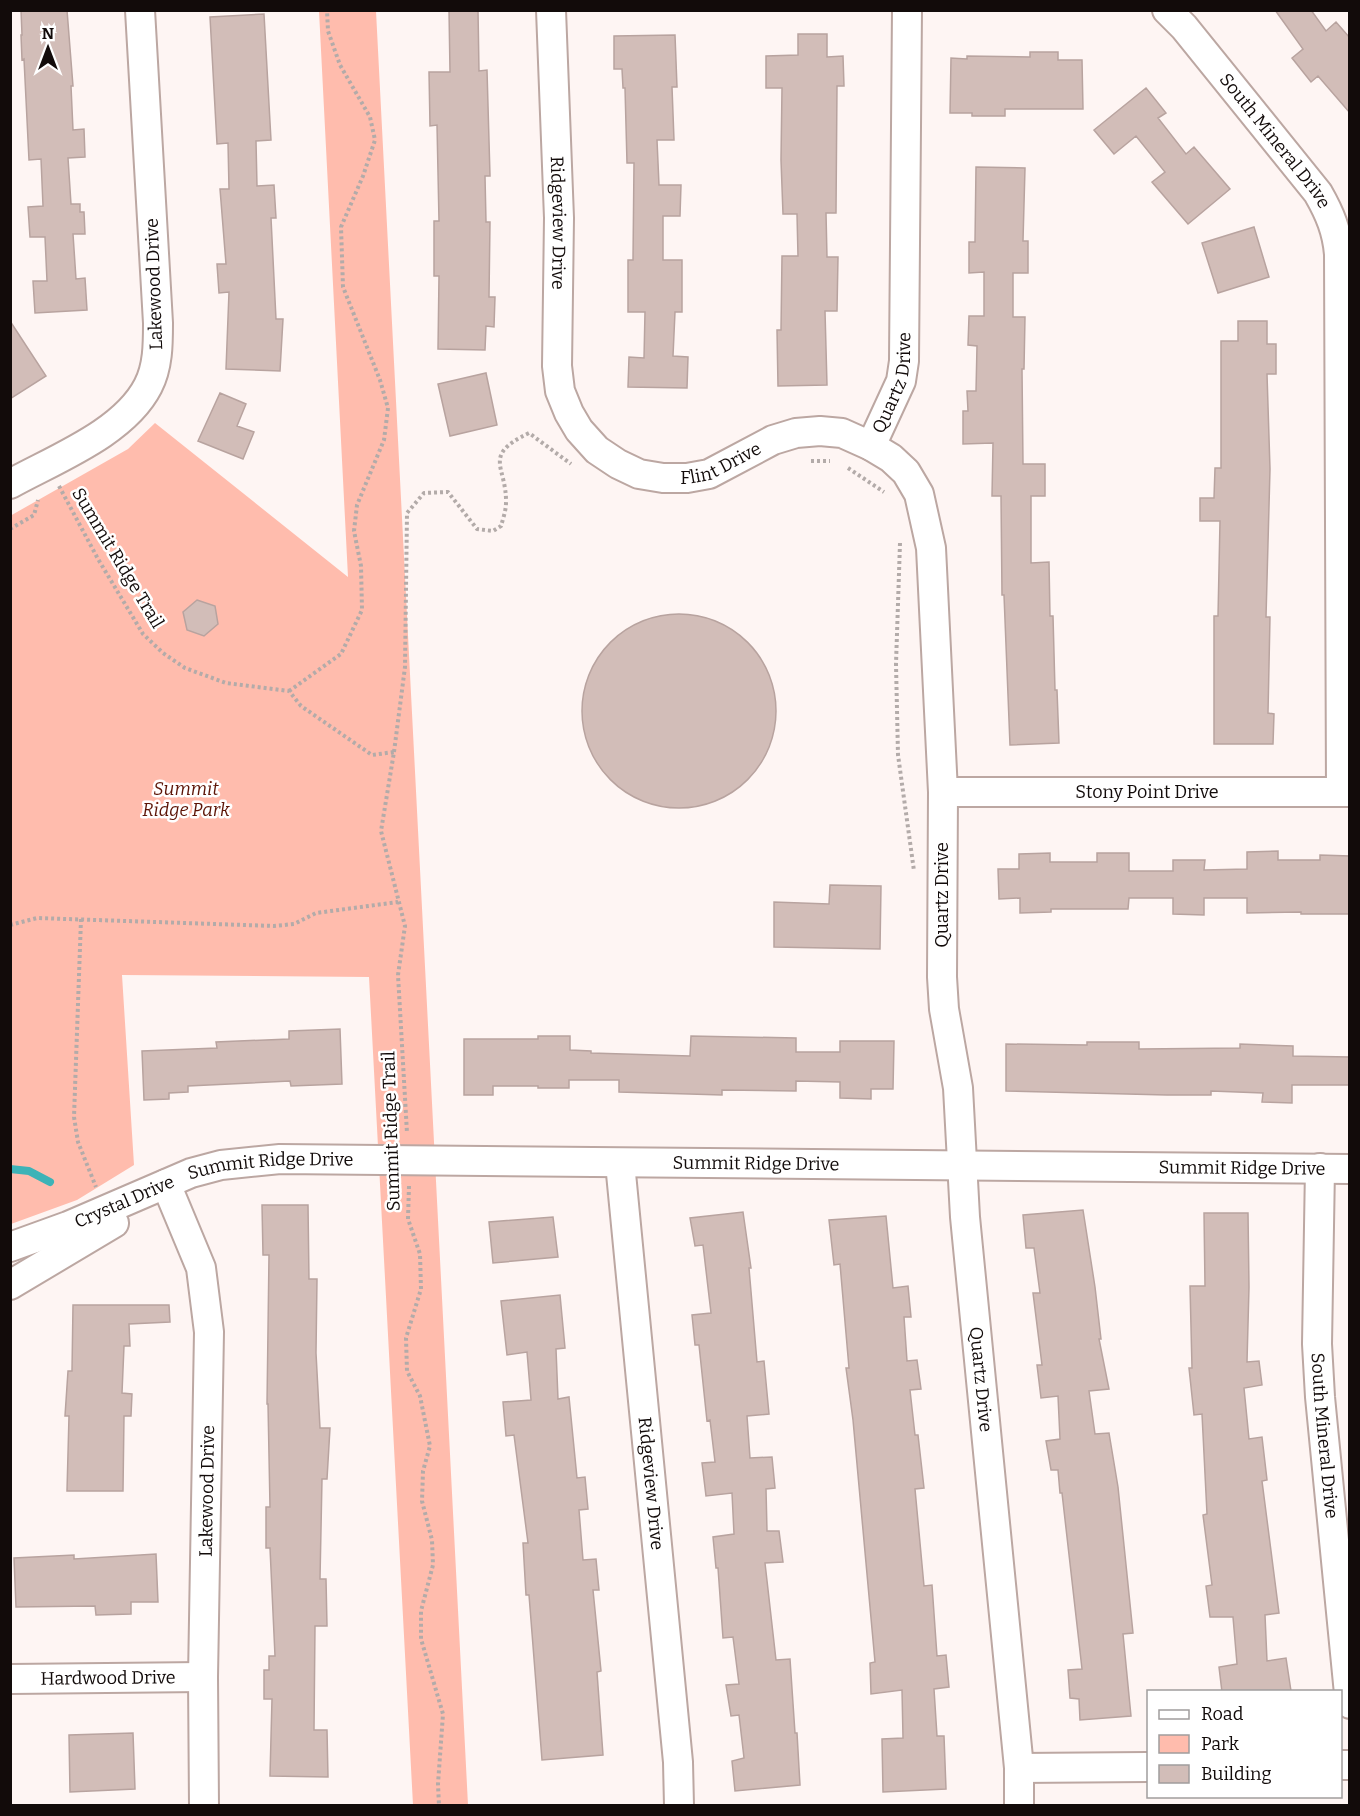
<svg xmlns="http://www.w3.org/2000/svg" width="1360" height="1816" font-family="Bitter,serif">
<rect width="100%" height="100%" fill="#fef5f3"/>
<path fill="#ffbcad" d="M 319,11 L 376,11 L 468,1805 L 413,1805 L 369,977 L 122,975 L 134,1165 L 77,1200 L 11,1224 L 10,516 L 128,449 L 155,423 L 348,577 Z"/>
<g fill="none" stroke-linecap="round" stroke-linejoin="round">
<path stroke="#3db3b7" stroke-width="8" d="M 10,1169 L 29,1171 L 50,1182"/>
</g>
<path fill="#d2bdb8" stroke="#b8a39f" stroke-width="1.5" d="M 21,10 L 67,10 L 73,86 L 71,86 L 73,130 L 84,129 L 85,157 L 68,158 L 71,204 L 80,204 L 80,212 L 84,212 L 85,234 L 73,234 L 76,279 L 85,278 L 87,310 L 35,313 L 33,281 L 47,281 L 45,237 L 30,237 L 28,207 L 43,206 L 41,159 L 29,160 L 24,59 L 22,60 L 21,35 L 22,35 Z
M 449,10 L 478,10 L 479,71 L 487,70 L 490,176 L 485,176 L 486,222 L 490,222 L 489,297 L 495,297 L 494,327 L 486,326 L 485,350 L 438,349 L 439,276 L 434,276 L 434,221 L 439,221 L 437,125 L 430,126 L 429,72 L 450,72 Z
M 1275,10 L 1311,10 L 1326,31 L 1336,22 L 1350,38 L 1350,113 L 1318,76 L 1311,82 L 1292,58 L 1303,49 Z
M 264,14 L 271,140 L 256,141 L 257,186 L 274,185 L 276,218 L 271,218 L 276,319 L 283,319 L 280,371 L 226,369 L 229,292 L 219,293 L 217,264 L 226,264 L 220,189 L 229,189 L 228,143 L 217,144 L 210,17 Z
M 798,34 L 827,34 L 827,57 L 843,56 L 844,86 L 837,86 L 836,213 L 826,213 L 827,257 L 838,257 L 837,311 L 825,311 L 827,385 L 778,386 L 777,330 L 781,330 L 782,256 L 798,256 L 797,214 L 783,214 L 781,160 L 782,88 L 766,88 L 766,56 L 798,55 Z
M 675,35 L 677,87 L 672,87 L 674,140 L 657,140 L 659,185 L 681,185 L 680,216 L 663,216 L 663,260 L 682,260 L 682,312 L 675,312 L 673,356 L 688,357 L 687,388 L 628,387 L 629,357 L 644,358 L 645,312 L 628,312 L 628,260 L 633,260 L 634,163 L 627,163 L 625,88 L 623,88 L 622,69 L 614,69 L 614,36 Z
M 1030,52 L 1058,52 L 1058,60 L 1082,60 L 1083,109 L 1005,109 L 1005,116 L 972,116 L 972,113 L 950,113 L 951,58 L 967,59 L 967,56 L 1030,57 Z
M 1146,88 L 1166,113 L 1158,118 L 1186,154 L 1194,147 L 1230,189 L 1188,224 L 1152,182 L 1165,172 L 1136,136 L 1114,154 L 1094,130 Z
M 976,167 L 1025,168 L 1023,241 L 1028,241 L 1028,273 L 1013,273 L 1013,317 L 1025,317 L 1024,369 L 1022,369 L 1023,464 L 1045,464 L 1045,496 L 1031,496 L 1031,563 L 1049,562 L 1050,616 L 1053,616 L 1055,690 L 1057,690 L 1059,743 L 1010,745 L 1004,595 L 1002,595 L 1001,496 L 992,496 L 993,443 L 963,444 L 963,411 L 968,411 L 967,391 L 976,391 L 977,346 L 968,345 L 969,316 L 984,316 L 984,272 L 969,273 L 969,242 L 975,242 Z
M 1254,227 L 1269,277 L 1218,293 L 1202,243 Z
M 10,321 L 46,376 L 10,399 Z
M 1238,321 L 1267,321 L 1267,344 L 1276,344 L 1276,374 L 1267,374 L 1270,469 L 1266,617 L 1270,617 L 1268,713 L 1274,714 L 1273,744 L 1214,744 L 1214,616 L 1218,616 L 1220,521 L 1200,521 L 1200,498 L 1214,498 L 1215,468 L 1221,468 L 1221,341 L 1238,341 Z
M 486,373 L 497,425 L 450,436 L 438,384 Z
M 220,393 L 246,404 L 237,426 L 254,432 L 243,459 L 198,441 Z
M 197,600 L 215,606 L 218,624 L 204,636 L 187,630 L 183,612 Z
M582 711a97 97 0 1 1 194 0a97 97 0 1 1-194 0Z
M 1278,851 L 1278,860 L 1320,860 L 1320,855 L 1350,856 L 1350,914 L 1301,914 L 1301,912 L 1247,913 L 1247,898 L 1204,898 L 1204,915 L 1173,914 L 1173,898 L 1129,898 L 1128,909 L 1051,909 L 1051,912 L 1020,913 L 1020,898 L 999,899 L 998,869 L 1019,869 L 1019,854 L 1050,853 L 1050,862 L 1097,862 L 1097,853 L 1129,853 L 1129,871 L 1173,871 L 1173,860 L 1205,860 L 1204,870 L 1247,869 L 1247,852 Z
M 830,885 L 881,886 L 880,949 L 774,947 L 774,902 L 829,904 Z
M 340,1029 L 342,1084 L 291,1086 L 290,1081 L 188,1086 L 188,1092 L 169,1093 L 169,1099 L 144,1100 L 142,1051 L 217,1048 L 216,1042 L 289,1039 L 289,1031 Z
M 538,1036 L 570,1036 L 570,1050 L 591,1051 L 591,1053 L 690,1056 L 691,1036 L 796,1038 L 796,1052 L 840,1052 L 840,1041 L 894,1041 L 893,1089 L 871,1089 L 871,1099 L 840,1098 L 840,1082 L 796,1081 L 796,1091 L 722,1090 L 722,1095 L 689,1094 L 619,1092 L 619,1080 L 569,1080 L 569,1088 L 538,1088 L 538,1086 L 493,1086 L 493,1095 L 464,1095 L 464,1039 L 538,1039 Z
M 1087,1042 L 1139,1042 L 1139,1049 L 1240,1048 L 1240,1044 L 1293,1046 L 1293,1056 L 1350,1057 L 1350,1085 L 1292,1085 L 1292,1103 L 1262,1102 L 1263,1093 L 1211,1091 L 1211,1095 L 1167,1095 L 1006,1091 L 1006,1044 L 1087,1045 Z
M 262,1205 L 308,1205 L 309,1279 L 317,1279 L 316,1353 L 320,1428 L 330,1428 L 327,1479 L 322,1479 L 320,1579 L 326,1579 L 327,1626 L 315,1626 L 314,1730 L 327,1730 L 328,1777 L 270,1776 L 272,1699 L 264,1699 L 264,1670 L 269,1670 L 269,1656 L 275,1656 L 270,1548 L 266,1548 L 266,1507 L 270,1507 L 268,1404 L 267,1404 L 269,1255 L 263,1255 Z
M 1083,1210 L 1095,1287 L 1101,1339 L 1099,1339 L 1109,1389 L 1089,1391 L 1095,1434 L 1109,1433 L 1118,1487 L 1133,1633 L 1123,1634 L 1131,1716 L 1080,1720 L 1079,1699 L 1070,1698 L 1068,1670 L 1082,1669 L 1062,1493 L 1060,1493 L 1058,1470 L 1051,1470 L 1046,1441 L 1060,1439 L 1058,1396 L 1041,1398 L 1037,1365 L 1042,1365 L 1033,1293 L 1040,1293 L 1034,1248 L 1026,1248 L 1023,1215 Z
M 743,1212 L 751,1268 L 749,1268 L 757,1362 L 764,1361 L 769,1414 L 747,1416 L 750,1458 L 772,1457 L 775,1488 L 766,1489 L 767,1531 L 779,1531 L 783,1562 L 765,1563 L 776,1660 L 790,1659 L 795,1733 L 797,1733 L 800,1785 L 735,1791 L 732,1761 L 744,1758 L 739,1715 L 731,1716 L 726,1685 L 739,1684 L 733,1637 L 723,1638 L 718,1568 L 716,1568 L 713,1537 L 734,1534 L 732,1493 L 706,1496 L 702,1463 L 715,1462 L 710,1420 L 707,1421 L 699,1345 L 695,1345 L 692,1315 L 711,1313 L 703,1245 L 695,1246 L 690,1218 Z
M 1204,1213 L 1248,1213 L 1249,1287 L 1247,1362 L 1259,1361 L 1262,1385 L 1244,1388 L 1249,1439 L 1262,1437 L 1267,1480 L 1262,1481 L 1279,1613 L 1265,1615 L 1267,1661 L 1286,1658 L 1291,1691 L 1222,1692 L 1219,1667 L 1237,1664 L 1233,1617 L 1210,1617 L 1206,1586 L 1212,1585 L 1203,1515 L 1207,1514 L 1202,1414 L 1194,1415 L 1189,1368 L 1192,1368 L 1190,1286 L 1205,1286 Z
M 886,1216 L 893,1288 L 908,1286 L 911,1317 L 904,1317 L 907,1361 L 917,1360 L 921,1389 L 910,1390 L 915,1435 L 918,1435 L 924,1488 L 915,1489 L 924,1586 L 932,1585 L 937,1656 L 946,1655 L 949,1687 L 934,1689 L 937,1736 L 944,1736 L 946,1789 L 883,1792 L 882,1739 L 903,1738 L 902,1690 L 871,1694 L 870,1663 L 875,1662 L 853,1420 L 846,1368 L 849,1368 L 840,1264 L 834,1265 L 829,1220 Z
M 553,1217 L 558,1257 L 493,1263 L 489,1222 Z
M 560,1295 L 565,1348 L 556,1349 L 558,1399 L 569,1397 L 577,1478 L 585,1477 L 588,1509 L 579,1510 L 583,1560 L 596,1559 L 599,1590 L 593,1590 L 601,1671 L 597,1672 L 603,1755 L 542,1760 L 529,1595 L 526,1595 L 523,1543 L 528,1543 L 514,1435 L 506,1436 L 503,1402 L 531,1400 L 527,1352 L 507,1355 L 501,1301 Z
M 73,1305 L 169,1305 L 170,1322 L 129,1324 L 130,1346 L 124,1346 L 122,1393 L 132,1394 L 131,1416 L 124,1416 L 123,1491 L 67,1491 L 69,1416 L 65,1416 L 68,1371 L 72,1371 Z
M 156,1554 L 158,1602 L 131,1602 L 131,1614 L 96,1615 L 95,1606 L 16,1607 L 14,1558 L 74,1555 L 74,1559 Z
M 133,1733 L 135,1789 L 70,1792 L 69,1735 Z"/>
<g fill="none" stroke-linecap="round" stroke-linejoin="round">
<g stroke="#bca7a2" stroke-width="32">
<g id="minor">
<path id="s1" d="M 551,10 L 559,218 L 557,366 L 560,391 L 569,413 L 579,430 L 597,450 L 618,464 L 639,474 L 663,478 L 687,478 L 709,474 L 773,440 L 796,433 L 820,431 L 842,433 L 871,446 L 891,458 L 906,472 L 919,494 L 931,548 L 943,792 L 942,977 L 944,1009 L 958,1088 L 965,1217 L 1019,1768 L 1019,1806"/>
<path id="s2" d="M 1167,10 L 1184,27 L 1318,193 C 1330,214 1337,231 1339,254 L 1341,792"/>
<path id="s3" d="M 871,446 L 901,381 L 904,361 L 907,10"/>
<path d="M 10,484 C 55,459 124,433 148,386 C 158,367 158,344 158,323 L 140,10"/>
<path id="s4" d="M 943,792 L 1350,792"/>
<path id="s5" d="M 620,1163 L 678,1762 L 679,1806"/>
<path id="s6" d="M 1320,1168 L 1317,1344 L 1320,1397 L 1350,1704"/>
<path d="M 166,1184 L 201,1268 L 209,1332 L 203,1677 L 204,1806"/>
<path id="s7" d="M 10,1247 L 68,1226 L 191,1173 L 221,1165 L 280,1159 L 1350,1169"/>
<path d="M 10,1285 L 114,1223"/>
<path id="s8" d="M 10,1679 L 203,1677"/>
<path d="M 1340,1765 L 1350,1765"/>
<path d="M 1019,1768 L 1148,1767"/>
</g>
</g>
<path stroke="#b3aba9" stroke-width="4" stroke-dasharray="3 3" stroke-linecap="butt" d="M 811,461 L 830,461
M 848,468 L 884,492
M 59,486 L 98,559 L 143,634 L 163,653 L 185,668 L 226,683 L 289,691 L 301,706 L 372,755 L 394,752 L 381,831 L 405,926 L 398,975 L 407,1133
M 10,529 L 34,515 L 38,500
M 900,543 L 896,664 L 898,755 L 914,871
M 289,691 L 341,654 L 362,610 L 361,566 L 354,531 L 357,505 L 384,440 L 388,408 L 380,380 L 343,287 L 341,227 L 363,176 L 375,140 L 370,117 L 340,65 L 328,31 L 327,10
M 394,752 L 405,667 L 407,513 L 424,493 L 448,492 L 477,529 L 493,531 L 501,526 C 503,519 506,510 506,503 C 507,466 481,456 529,433 L 571,464
M 81,919 L 74,1117 L 78,1142 L 96,1187
M 10,925 L 37,918 L 274,926 L 294,924 L 316,913 L 398,902
M 409,1186 L 408,1219 L 420,1254 L 421,1289 L 406,1338 L 407,1371 L 420,1396 L 430,1446 L 423,1471 L 422,1501 L 432,1540 L 433,1565 L 421,1611 L 421,1639 L 443,1714 L 438,1784 L 439,1806"/>
<use href="#minor" stroke="#fff" stroke-width="28"/>
</g>
<g text-anchor="middle" dominant-baseline="central" stroke-width="5" stroke-linejoin="round" paint-order="stroke">
<g font-size="18" fill="#120b0a" stroke="#fff">
<text stroke="none"><textPath href="#s2" startOffset="170">South Mineral Drive</textPath></text>
<text stroke="none"><textPath href="#s1" startOffset="213">Ridgeview Drive</textPath></text>
<text transform="translate(154 284) rotate(-92)">Lakewood Drive</text>
<text stroke="none"><textPath href="#s3" startOffset="68">Quartz Drive</textPath></text>
<text stroke="none"><textPath href="#s1" startOffset="585">Flint Drive</textPath></text>
<text transform="translate(118 558) rotate(59)">Summit Ridge Trail</text>
<text stroke="none"><textPath href="#s4" startOffset="204">Stony Point Drive</textPath></text>
<text transform="translate(942 895) rotate(-90)">Quartz Drive</text>
<text transform="translate(391 1131) rotate(-92)">Summit Ridge Trail</text>
<text stroke="none"><textPath href="#s7" startOffset="762">Summit Ridge Drive</textPath></text>
<text stroke="none"><textPath href="#s7" startOffset="1248">Summit Ridge Drive</textPath></text>
<text stroke="none"><textPath href="#s7" startOffset="276">Summit Ridge Drive</textPath></text>
<text stroke="none"><textPath href="#s7" startOffset="123">Crystal Drive</textPath></text>
<text stroke="none"><textPath href="#s1" startOffset="1704">Quartz Drive</textPath></text>
<text stroke="none"><textPath href="#s6" startOffset="268">South Mineral Drive</textPath></text>
<text stroke="none"><textPath href="#s5" startOffset="322">Ridgeview Drive</textPath></text>
<text transform="translate(207 1491) rotate(-89)">Lakewood Drive</text>
<text stroke="none"><textPath href="#s8" startOffset="98">Hardwood Drive</textPath></text>
</g>
<g font-size="18" font-style="italic" fill="#5c1406" stroke="#fff">
<text x="186" y="789">Summit<tspan x="186" dy="21">Ridge Park</tspan></text>
</g>
</g>
<rect width="1360" height="1816" fill="none" stroke="#120b0a" stroke-width="24"/>
<rect x="1147" y="1690" width="195" height="108" fill="#ffffff" stroke="#a09d9d" stroke-width="1.5"/>
<rect x="1159" y="1710" width="30" height="9" fill="#ffffff" stroke="#a09d9d" stroke-width="1.5"/>
<text x="1201" y="1720" font-size="18" fill="#120b0a">Road</text>
<rect x="1159" y="1735" width="30" height="18" fill="#ffbcad" stroke="#a09d9d" stroke-width="1.5"/>
<text x="1201" y="1750" font-size="18" fill="#120b0a">Park</text>
<rect x="1159" y="1765" width="30" height="18" fill="#d2bdb8" stroke="#a09d9d" stroke-width="1.5"/>
<text x="1201" y="1780" font-size="18" fill="#120b0a">Building</text>
<g transform="translate(48 48)" stroke="#ffffff" stroke-width="4.5" paint-order="stroke">
<path d="M0-4.5L10 22L0 15L-10 22Z" fill="#120b0a"/>
<text y="-9" font-size="16" font-weight="bold" text-anchor="middle" fill="#120b0a">N</text>
</g>
</svg>
